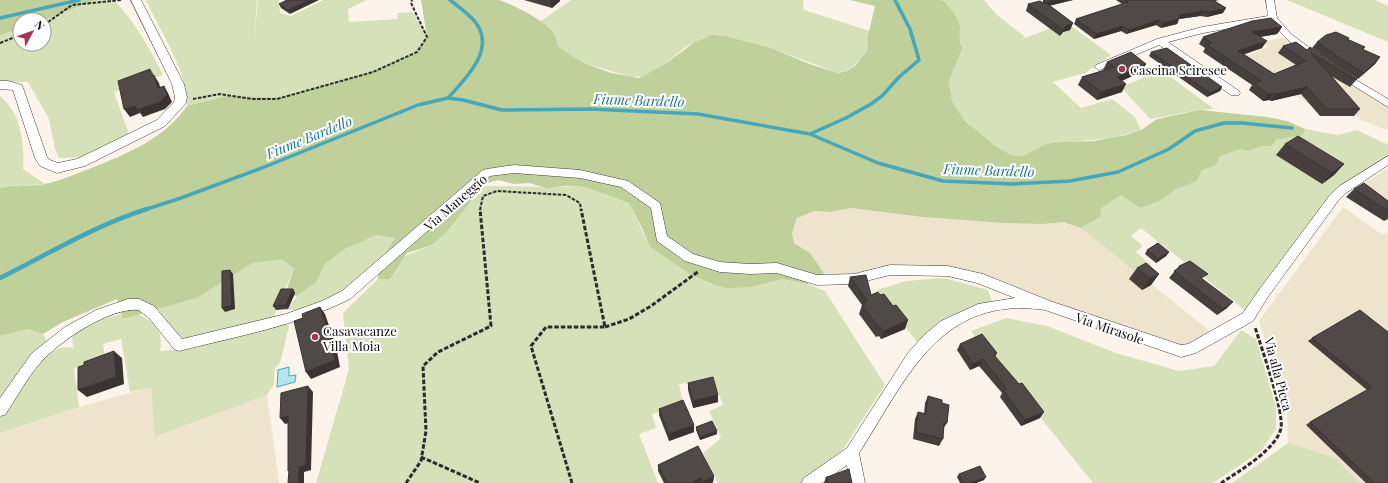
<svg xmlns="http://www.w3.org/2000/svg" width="1388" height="483" font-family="'Playfair Display',serif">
<rect width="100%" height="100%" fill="#fcf4ea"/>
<path fill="#eee4ce" d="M 1287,37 L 1388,106 L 1388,129 L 1381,128 L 1361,120 L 1344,103 L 1307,103 L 1240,58 L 1268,47 L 1261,42 Z
M 1388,168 L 1388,203 L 1376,194 L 1366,182 Z
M 1343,207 L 1383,235 L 1388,232 L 1388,483 L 1360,483 L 1336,458 L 1288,443 L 1287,409 L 1259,321 Z
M 851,208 L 1044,224 L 1064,222 L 1081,228 L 1210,331 L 1192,344 L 1181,346 L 1081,313 L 977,274 L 854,275 L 824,273 L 810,253 L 794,243 L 792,233 L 797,218 L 814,211 L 830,212 Z
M 151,387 L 156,437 L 267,395 L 279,483 L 0,483 L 0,433 L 79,407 Z"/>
<path fill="#d7e1b9" d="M 96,0 L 114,0 C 136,23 149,47 163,75 L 114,92 L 130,137 L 88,157 L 59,158 L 55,149 L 49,119 L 28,82 L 9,82 L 0,83 L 0,35 L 20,29 L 20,44 L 44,44 L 44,20 Z
M 146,0 L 257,0 L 254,42 L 258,0 L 279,0 L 280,13 L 291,16 L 323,0 L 367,0 L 348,9 L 349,22 L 397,19 L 398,13 L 413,12 L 427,37 L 417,52 L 373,71 L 318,87 L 279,97 L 226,96 L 187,106 C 191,78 158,27 146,0 Z
M 571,0 L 803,0 L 804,10 L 870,31 L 867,40 L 868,50 C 860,61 852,70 838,73 L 771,48 L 705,37 L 684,48 L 665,64 L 643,76 L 631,77 L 584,63 L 557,47 L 553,31 L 541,21 Z
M 941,0 L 984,0 L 996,14 L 1025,37 L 1020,40 L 1066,22 L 1111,55 L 1085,73 L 1053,82 L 1081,108 L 1112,99 L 1135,117 L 1141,130 L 1112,138 L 1047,144 L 1031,153 L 1019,156 L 1011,155 L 994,145 L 975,130 L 962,117 L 952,101 L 949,81 L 963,47 Z
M 1287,0 L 1375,0 L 1388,6 L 1388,42 Z
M 1157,67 L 1214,109 L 1200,110 L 1150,119 L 1120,86 C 1135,83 1146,77 1157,67 Z
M 0,96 C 21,113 25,144 23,169 L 45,184 L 0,188 Z
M 1305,129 L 1338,135 L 1357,130 L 1388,145 L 1388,154 L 1337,188 L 1246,311 L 1141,228 L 1131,236 L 1143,246 L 1136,252 L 1151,265 L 1137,273 L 1081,228 L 1100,217 L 1100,208 L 1121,195 L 1140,208 L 1160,201 L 1177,189 L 1197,181 L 1202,169 L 1216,165 L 1219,156 L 1230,151 L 1239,149 L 1249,151 L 1276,140 L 1303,135 Z
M 477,186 L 585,187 L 629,203 L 650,247 L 691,275 L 711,284 L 752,287 L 782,279 L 807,284 L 825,291 L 885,385 L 842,451 L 820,472 L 803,483 L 718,483 L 703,453 L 721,438 L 709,411 L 723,405 L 713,379 L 679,384 L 683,404 L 652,414 L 656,428 L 639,434 L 658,483 L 316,483 L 349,369 L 343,313 L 378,279 L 390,279 L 405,256 L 432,245 Z
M 376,235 L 395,238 L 379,262 L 333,300 L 298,312 L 288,309 L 297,296 L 314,283 L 324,265 L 345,249 Z
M 282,258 L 294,269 L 276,310 L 274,320 L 186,339 L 175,335 L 158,309 L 197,298 L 253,263 Z
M 944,278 L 988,290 L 992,301 C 964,309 940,324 917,342 L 877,290 L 906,281 Z
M 133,312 C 153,321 164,328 160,351 L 187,349 L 285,323 L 289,326 L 280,363 L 275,368 L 274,384 L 267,395 L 155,437 L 151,387 L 130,392 L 121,339 L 103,344 L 105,357 L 74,368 L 79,407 L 0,433 L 0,418 L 36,363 L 46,354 L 60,348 L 70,347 L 73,349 L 72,333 C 92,322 111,315 133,312 Z
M 1006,318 L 1047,326 L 1116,353 L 1179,371 L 1214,366 L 1241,330 L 1256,339 L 1276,407 L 1276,429 L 1261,451 L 1213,483 L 1093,483 L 971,331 Z
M 28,329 L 43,334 L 47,341 L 27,362 L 0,401 L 0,336 Z
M 1288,443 L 1336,458 L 1360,483 L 1232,483 Z"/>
<path fill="#bfd09a" d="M 0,0 L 96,0 L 44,20 L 20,20 L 20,29 L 0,35 Z
M 421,0 L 499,0 C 512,4 546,21 553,32 C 556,37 557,42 558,47 L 584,63 L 611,73 L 638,78 L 643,76 L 665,64 L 695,42 L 711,35 L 725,36 L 771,48 L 812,65 L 838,73 L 846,71 L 855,66 L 868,50 L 867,40 L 875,6 L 850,0 L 942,0 C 949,6 960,19 960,29 C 960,37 958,40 963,47 L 949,81 L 952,101 L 965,121 L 994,145 L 1011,155 L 1019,156 L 1025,155 L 1046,144 L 1061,142 L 1094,141 L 1126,135 L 1141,130 L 1157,119 L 1200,110 L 1267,117 L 1287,121 L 1305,129 L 1303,135 L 1276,140 L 1271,146 L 1262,146 L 1249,151 L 1239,149 L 1219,157 L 1216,165 L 1202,170 L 1197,181 L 1177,189 L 1160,201 L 1140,208 L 1121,195 L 1101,208 L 1100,217 L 1081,228 L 1064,222 L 1043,224 L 1005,223 L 923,217 L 851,208 L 830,212 L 814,211 L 797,218 L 792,233 L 794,243 L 810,253 L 824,273 L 807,284 L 782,279 L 752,287 L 726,288 L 712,284 L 691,275 L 650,247 L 642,228 L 629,203 L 585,187 L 564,186 L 547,188 L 529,183 L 514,184 L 498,180 L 477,186 L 469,204 L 447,231 L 432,245 L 407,253 L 390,279 L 378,279 L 379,262 L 395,238 L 376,235 L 345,249 L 324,265 L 316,282 L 297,296 L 285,294 L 294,269 L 282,259 L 253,263 L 197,298 L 123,319 L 117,299 L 63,322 L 43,334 L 28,329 L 0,336 L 0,188 C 15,185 30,187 45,184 C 60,181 75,174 89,169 C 124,155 165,139 187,106 L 226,96 L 279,97 L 318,87 L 373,71 L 417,52 L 427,37 Z"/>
<path fill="#b5e5ed" stroke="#46a7ba" d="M 289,367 L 289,376 L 296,375 L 295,382 L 277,387 L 278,370 Z"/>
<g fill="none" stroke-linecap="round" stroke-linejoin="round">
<path stroke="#46a7ba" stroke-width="3.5" d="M 0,18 L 79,0
M 448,98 C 465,79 496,50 476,23 C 469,14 459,7 450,0
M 810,134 L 846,118 L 871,104 L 882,96 L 899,77 L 919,60 L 910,29 L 895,0
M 144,210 L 181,198 L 262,168 L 418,105 L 448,98 L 463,100 L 502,110 L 590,109 L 698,114 L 810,134 L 878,163 L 943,181 L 1013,184 L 1070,181 L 1118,172 L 1169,149 L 1195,131 L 1224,123 L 1242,123 L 1292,128"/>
<path stroke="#46a7ba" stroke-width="4.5" d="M 0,278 C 48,254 96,225 147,209"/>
<g stroke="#3d3d3d" stroke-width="1">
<path id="minor" d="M 1266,0 L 1274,0 L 1277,18 L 1291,34 L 1322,57 L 1324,59 L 1322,61 C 1309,64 1279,31 1271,21 L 1203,33 L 1168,42 L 1239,91 L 1240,93 L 1239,95 L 1231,95 L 1159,45 L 1102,69 L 1099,70 L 1094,67 L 1096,65 L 1157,39 L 1202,27 L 1268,16 Z
M 1341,71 L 1388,99 L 1388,107 L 1338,76 L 1336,74 Z
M 1388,156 L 1388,165 L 1346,193 L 1338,201 L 1267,298 L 1253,321 L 1196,353 L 1181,357 L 1045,310 C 941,295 908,376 861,450 L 859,453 L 865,483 L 849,483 L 847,465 L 822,483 L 801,483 L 804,478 L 847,448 L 908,353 L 924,335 L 941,321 L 978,304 L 1015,298 L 977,283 L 948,276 L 890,275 L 854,284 L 817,285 L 777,273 L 750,274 L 720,272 L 685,261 L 657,241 L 651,208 L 621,187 L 580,178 L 514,173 L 490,176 L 350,299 C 296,326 238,336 179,351 L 174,349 L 150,319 L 139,310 C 110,307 60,341 41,362 C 27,378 17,397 5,415 L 0,416 L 0,398 L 32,353 L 65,327 L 96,310 L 128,299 L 139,299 L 154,306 L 182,339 L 286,314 L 322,301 L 342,291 L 483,170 L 487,169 L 514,165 L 580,170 L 628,181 L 660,203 L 667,236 L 693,254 L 720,262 L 750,264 L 777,263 L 817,275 L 854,274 L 890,265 L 948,266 L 983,274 L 1050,301 L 1181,345 L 1188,344 L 1243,313 L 1259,290 L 1330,195 L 1338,187 Z"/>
</g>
<g stroke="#3d3d3d" stroke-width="1">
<path id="tertiary" d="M 131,0 L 141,0 L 184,84 L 187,97 L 186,103 L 165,126 L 85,166 L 57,173 L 40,166 L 35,158 L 13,90 L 0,89 L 0,81 L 8,81 L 22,85 L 47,157 L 50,160 L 58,163 L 77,159 L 157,120 L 174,102 L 175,97 L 172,84 Z"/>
</g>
<path stroke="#2c2c2c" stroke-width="2" stroke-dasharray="3.5 1.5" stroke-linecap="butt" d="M 44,25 L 72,5 L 122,0
M 0,43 L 20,35
M 193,99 L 220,94 L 252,99 L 277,99 L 373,72 L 417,52 L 427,37 L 411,3 L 412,0
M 480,210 L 483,196 L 497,191 L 566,195 L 580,203 L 581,210"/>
<path stroke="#2c2c2c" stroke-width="3" stroke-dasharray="4.5 2" stroke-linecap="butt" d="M 605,327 L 629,319 L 651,306 L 699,271
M 421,457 L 480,483
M 406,483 L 421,461 L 426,431 L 423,366 L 438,352 L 491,326 L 480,209
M 572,483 L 531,346 L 546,327 L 605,327 L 581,209
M 1221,483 C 1238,472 1277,449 1281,428 C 1284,411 1261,347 1255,327"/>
<use href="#minor" fill="#fff" fill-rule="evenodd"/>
<use href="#tertiary" fill="#fff" fill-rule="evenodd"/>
</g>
<path fill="#463f3e" d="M 287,0 L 290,14 L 281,8 L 279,4 Z
M 524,0 L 560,0 L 560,1 L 552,8 Z
M 1043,0 L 1073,0 L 1049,6 L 1073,23 L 1070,30 L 1063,32 L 1060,36 L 1026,11 L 1028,4 L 1043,3 Z
M 1116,0 L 1219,0 L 1215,1 L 1223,13 L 1207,17 L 1200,16 L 1179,19 L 1177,24 L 1161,28 L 1156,25 L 1126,34 L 1121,31 L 1094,39 L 1074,24 L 1076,19 L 1122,4 Z
M 1282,27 L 1277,34 L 1260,37 L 1262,48 L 1244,54 L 1274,74 L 1296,65 L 1278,53 L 1283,46 L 1307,50 L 1357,79 L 1350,87 L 1331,76 L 1360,109 L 1354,116 L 1320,116 L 1301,94 L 1271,101 L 1269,100 L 1263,101 L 1249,90 L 1252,85 L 1203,52 L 1205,48 L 1199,44 L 1203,37 Z
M 1347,40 L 1365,47 L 1363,50 L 1380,57 L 1375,64 L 1358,79 L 1335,65 L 1312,48 L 1317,42 Z
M 1151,52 L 1222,87 L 1220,91 L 1207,97 L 1149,56 Z
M 1107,62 L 1146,64 L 1141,72 L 1122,81 L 1122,92 L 1097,100 L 1078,85 L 1082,77 L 1104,70 L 1103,70 Z
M 1285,144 L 1344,164 L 1334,175 L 1322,184 L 1276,155 Z
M 1354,189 L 1388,201 L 1388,219 L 1384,221 L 1346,197 Z
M 1147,250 L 1169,252 L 1166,256 L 1156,263 L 1145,254 Z
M 1179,266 L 1203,279 L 1227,308 L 1217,315 L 1169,278 Z
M 1137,268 L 1159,274 L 1151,285 L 1142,290 L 1129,279 Z
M 850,277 L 871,295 L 905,329 L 881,339 L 879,336 L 876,337 L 859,314 L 862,305 L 848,286 Z
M 293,289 L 295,293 L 288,309 L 276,310 L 273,306 Z
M 1360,310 L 1388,483 L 1366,483 L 1306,425 L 1310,422 L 1367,390 L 1308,341 L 1312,338 Z
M 960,344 L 997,353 L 995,357 L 1040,418 L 1021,426 L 1000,397 L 1002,393 L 979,366 L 970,370 L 957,350 Z
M 688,383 L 718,395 L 718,402 L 693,408 L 688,390 Z
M 928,396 L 942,403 L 947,423 L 943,429 L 943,439 L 939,446 L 913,439 L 915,419 L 918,412 L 924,414 L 925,403 Z
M 659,409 L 694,432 L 669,441 L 659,415 Z
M 696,427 L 717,434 L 700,440 L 696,430 Z
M 658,465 L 714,476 L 713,482 L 712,483 L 664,483 L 658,471 Z
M 959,474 L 984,480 L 976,483 L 960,483 L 957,477 Z
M 826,477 L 852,483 L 824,483 Z"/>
<path fill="#393332" d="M 309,0 L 319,0 L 290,14 L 288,10 Z
M 550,0 L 560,0 L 560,1 L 552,8 Z
M 1059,0 L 1073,0 L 1043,7 L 1045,3 Z
M 1226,8 L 1223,13 L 1207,17 L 1210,12 Z
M 1202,11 L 1200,16 L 1179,19 L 1177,24 L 1161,28 L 1163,23 L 1180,15 Z
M 1159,20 L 1156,25 L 1126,34 L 1129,30 Z
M 1073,23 L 1070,30 L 1063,32 L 1060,36 L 1063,30 L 1066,26 Z
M 1123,26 L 1121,31 L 1094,39 L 1096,34 Z
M 1282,27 L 1277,34 L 1248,39 L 1252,32 Z
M 1267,41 L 1262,48 L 1234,58 L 1238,51 Z
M 1380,57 L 1375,64 L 1358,79 Z
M 1146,64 L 1141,72 L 1113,84 L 1117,77 Z
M 150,69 L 159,83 L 162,95 L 158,88 Z
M 1126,84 L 1122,92 L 1097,100 L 1101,92 Z
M 164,86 L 168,93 L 172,102 L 165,109 L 143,117 L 138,110 Z
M 1222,87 L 1220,91 L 1207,97 L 1210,93 Z
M 1307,87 L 1301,94 L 1271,101 L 1276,94 Z
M 1274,93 L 1269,100 L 1263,101 L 1268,94 Z
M 135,106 L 140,113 L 130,117 L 124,109 Z
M 1344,164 L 1334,175 L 1322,184 L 1332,173 Z
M 1169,252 L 1166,256 L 1156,263 L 1158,259 Z
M 230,270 L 233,274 L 235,309 L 225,312 L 222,308 Z
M 1159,274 L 1151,285 L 1142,290 L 1150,279 Z
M 293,289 L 295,293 L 288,309 L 286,305 Z
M 1233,302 L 1227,308 L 1217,315 L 1223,309 Z
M 320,307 L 325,314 L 336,346 L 340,367 L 311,379 L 306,372 Z
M 908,320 L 905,329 L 881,339 L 884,331 Z
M 114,351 L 122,358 L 124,384 L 87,397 L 78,390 Z
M 983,359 L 979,366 L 970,370 L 973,364 Z
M 308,386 L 313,392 L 311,470 L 304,472 L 304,483 L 298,483 L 299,467 Z
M 718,395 L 718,402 L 693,408 L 693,401 Z
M 1044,412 L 1040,418 L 1021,426 L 1025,420 Z
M 288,416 L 293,422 L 285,424 L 280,418 Z
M 694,425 L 694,432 L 669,441 L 669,434 Z
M 717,431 L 717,434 L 700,440 L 700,437 Z
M 714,476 L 713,482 L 712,483 L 702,483 L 702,482 Z
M 986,477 L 984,480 L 976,483 L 970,483 Z
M 701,478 L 701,483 L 691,483 Z"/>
<path fill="#514948" stroke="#393332" d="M 287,0 L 309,0 L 288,10 L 279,4 Z
M 1044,0 L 1059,0 L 1046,3 L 1045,2 L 1044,4 Z
M 1125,0 L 1213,0 L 1226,8 L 1210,12 L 1202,11 L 1180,15 L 1179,19 L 1172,21 L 1163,23 L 1159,20 L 1129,30 L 1123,26 L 1096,34 L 1076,19 L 1128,2 Z
M 1040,1 L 1045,4 L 1045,2 L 1073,23 L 1066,26 L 1063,30 L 1028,4 Z
M 1271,18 L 1282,27 L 1252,32 L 1267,41 L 1238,51 L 1274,74 L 1306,61 L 1283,46 L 1296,42 L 1307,50 L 1310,47 L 1333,64 L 1357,79 L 1356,80 L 1311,53 L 1360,109 L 1326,109 L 1307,87 L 1276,94 L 1274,93 L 1268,94 L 1254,83 L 1262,81 L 1207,45 L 1212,43 L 1203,37 L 1252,21 Z
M 1336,32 L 1349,38 L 1347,39 L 1365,47 L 1362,49 L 1380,57 L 1364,73 L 1340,58 L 1317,42 L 1326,35 Z
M 1167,48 L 1222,87 L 1210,93 L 1151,52 Z
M 1131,52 L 1146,64 L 1117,77 L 1126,84 L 1101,92 L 1082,77 L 1115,67 L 1107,62 Z
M 150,69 L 152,76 L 154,75 L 158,88 L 164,86 L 167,95 L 160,102 L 138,110 L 135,106 L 124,109 L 118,81 Z
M 1298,136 L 1344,164 L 1332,173 L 1285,144 Z
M 1364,183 L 1388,201 L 1388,211 L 1354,189 Z
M 1158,243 L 1169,252 L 1158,259 L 1147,250 Z
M 1190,261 L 1208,274 L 1201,278 L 1233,302 L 1223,309 L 1174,271 L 1180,267 L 1179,266 Z
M 1146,263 L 1159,274 L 1150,279 L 1137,268 Z
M 230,270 L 232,305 L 222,308 L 222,271 Z
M 866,275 L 871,295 L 878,292 L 880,295 L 884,294 L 893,306 L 896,305 L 908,320 L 884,331 L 881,328 L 879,328 L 862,305 L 865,304 L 864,302 L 867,301 L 850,277 Z
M 281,289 L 293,289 L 286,305 L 273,306 Z
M 320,307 L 331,339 L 335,360 L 306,372 L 294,321 L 303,318 L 302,314 Z
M 1360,310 L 1388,332 L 1388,483 L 1374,483 L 1310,422 L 1372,387 L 1312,338 Z
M 982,334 L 997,353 L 994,355 L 1019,384 L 1022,383 L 1044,412 L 1025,420 L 1003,390 L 1007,389 L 983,359 L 973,364 L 960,344 Z
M 114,351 L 116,377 L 78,390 L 78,367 L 84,365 L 84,362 Z
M 713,377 L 718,395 L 693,401 L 688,383 Z
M 308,386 L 306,465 L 299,467 L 298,483 L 288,483 L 289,470 L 288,471 L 288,416 L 280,418 L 281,393 Z
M 928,396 L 942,400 L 942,403 L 949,405 L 947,423 L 944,423 L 943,439 L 916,432 L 918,412 L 926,414 Z
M 683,400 L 694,425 L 669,434 L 659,409 Z
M 712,421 L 717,431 L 700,437 L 696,427 Z
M 698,446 L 714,476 L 702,482 L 701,478 L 691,483 L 667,483 L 658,465 Z
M 980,466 L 986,477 L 970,483 L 963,483 L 959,474 Z
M 849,469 L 852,483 L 828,483 L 826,477 L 827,477 Z"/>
<g fill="#a63656" stroke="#fff" stroke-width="1.5">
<circle cx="1122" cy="69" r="4"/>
<circle cx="315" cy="337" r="4"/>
</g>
<g text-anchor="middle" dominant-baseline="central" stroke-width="4" stroke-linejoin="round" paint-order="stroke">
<g font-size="13" fill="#0a0a0a" stroke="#fff" text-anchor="start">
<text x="1130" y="69">Cascina Sciresee</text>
<text x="323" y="330">Casavacanze<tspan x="323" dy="15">Villa Moia</tspan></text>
</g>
<g font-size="13" fill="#0a0a0a" stroke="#fff">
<text transform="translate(455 202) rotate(-41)">Via Maneggio</text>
<text transform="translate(1110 328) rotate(19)">Via Mirasole</text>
<text transform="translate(1279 374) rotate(75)">Via alla Picca</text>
</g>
<g font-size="14" font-style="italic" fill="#25768a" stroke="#fff">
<text transform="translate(639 100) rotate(2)">Fiume Bardello</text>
<text transform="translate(309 137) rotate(-22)">Fiume Bardello</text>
<text transform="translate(989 170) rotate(2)">Fiume Bardello</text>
</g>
</g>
<g transform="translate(32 32) rotate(49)"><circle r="19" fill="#ffffff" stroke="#9d9d9d"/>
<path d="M0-3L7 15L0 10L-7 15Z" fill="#a63656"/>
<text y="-6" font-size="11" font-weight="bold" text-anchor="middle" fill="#0a0a0a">N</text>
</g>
</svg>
